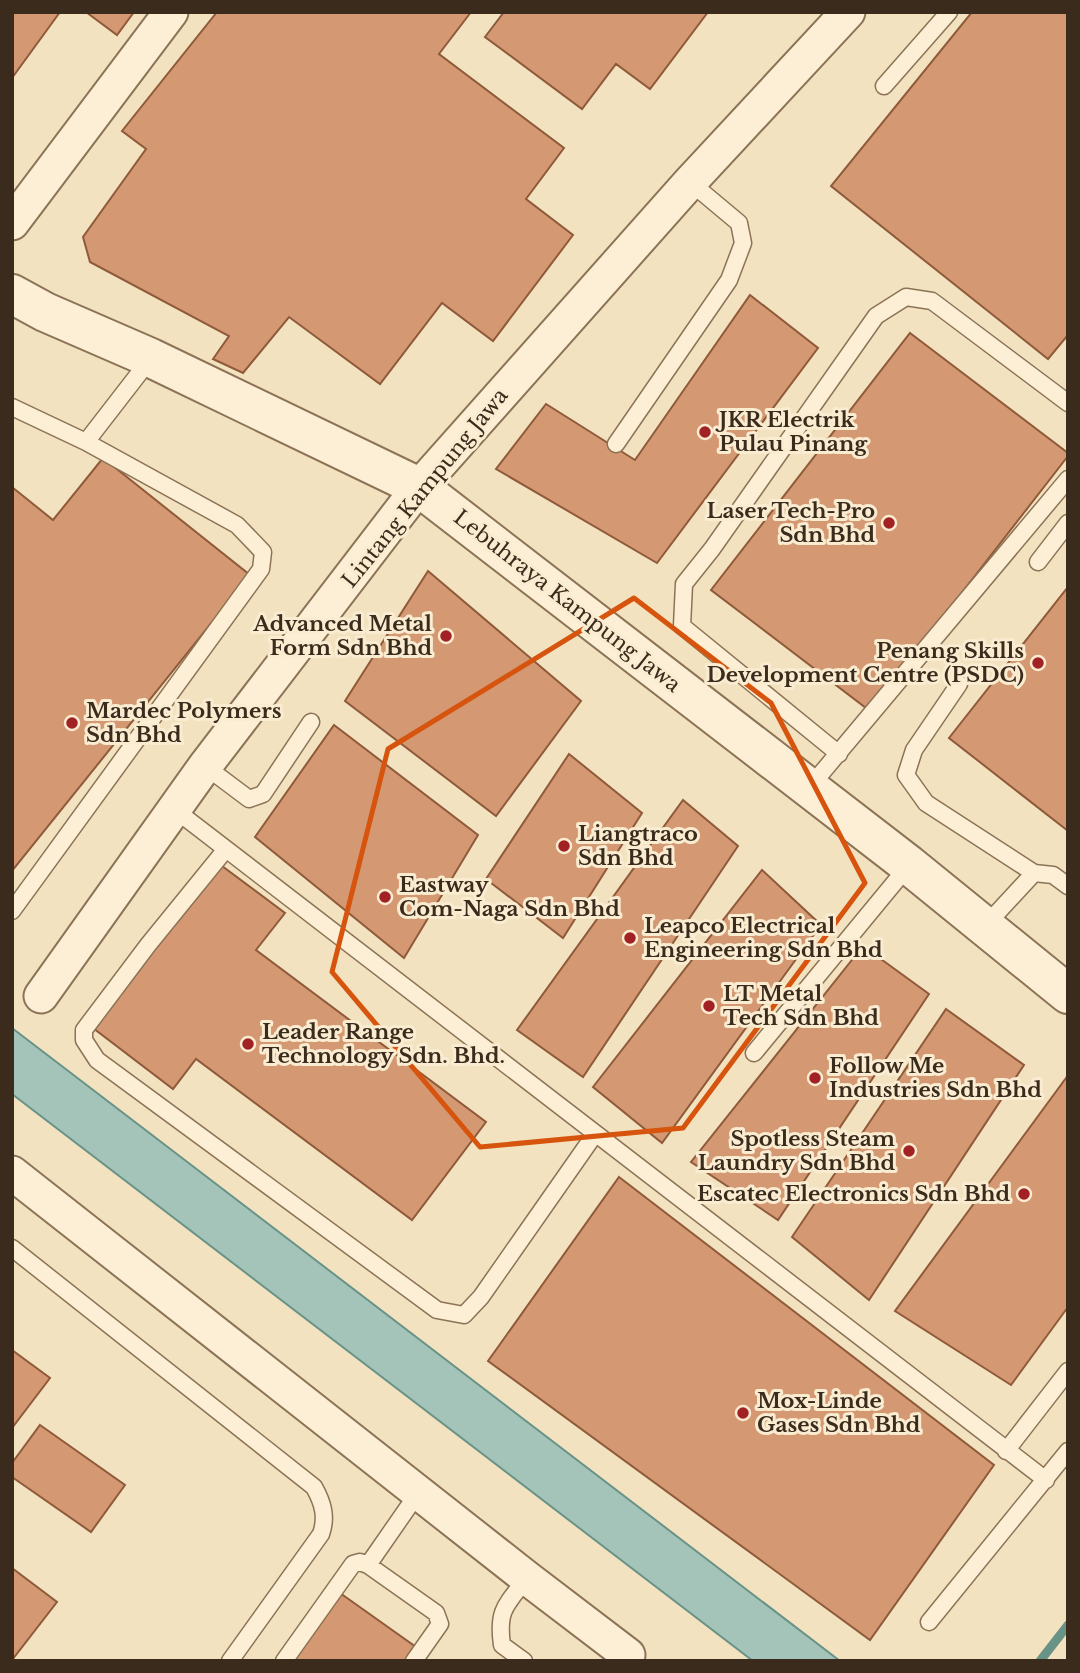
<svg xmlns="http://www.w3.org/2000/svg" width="1080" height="1673" font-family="'Libre Baskerville',serif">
<rect width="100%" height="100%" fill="#f2e2c0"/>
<path fill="#a4c4ba" stroke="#6a9388" stroke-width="2" d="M 12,1028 L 840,1661 L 753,1661 L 12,1094 Z"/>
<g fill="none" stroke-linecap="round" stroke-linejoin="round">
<path stroke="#6a9388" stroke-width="9" d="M 1040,1661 L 1068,1625"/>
</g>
<path fill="#d49973" stroke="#8f5a3a" stroke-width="2" d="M 12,12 L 60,12 L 12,78 Z
M 86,12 L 134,12 L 117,35 Z
M 217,12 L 471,12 L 439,54 L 564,148 L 526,199 L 573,235 L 493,341 L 442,303 L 380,384 L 289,317 L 243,373 L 213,359 L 229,336 L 90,262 L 83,237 L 146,149 L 122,131 Z
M 504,12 L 708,12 L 650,89 L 616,64 L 582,109 L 485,37 Z
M 972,12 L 1068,12 L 1068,335 L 1048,359 L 831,186 Z
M 750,295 L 818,348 L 657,563 L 496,469 L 546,404 L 635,460 Z
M 910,333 L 1068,453 L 1068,456 L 870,711 L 711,590 Z
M 103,458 L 250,575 L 12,871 L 12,487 L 53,520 Z
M 428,571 L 581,701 L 496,816 L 345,701 Z
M 1068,587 L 1068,831 L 949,738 Z
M 334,725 L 478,835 L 404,958 L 255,837 Z
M 569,754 L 642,813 L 563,938 L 486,879 Z
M 683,800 L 738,846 L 583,1077 L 517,1030 Z
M 218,863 L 285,913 L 256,950 L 486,1122 L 412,1220 L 196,1059 L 173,1089 L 93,1028 Z
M 762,870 L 821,925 L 662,1143 L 593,1087 Z
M 863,946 L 929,994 L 778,1220 L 691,1162 Z
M 946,1009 L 1024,1065 L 869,1300 L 792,1237 Z
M 1066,1078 L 1068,1080 L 1068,1307 L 1011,1385 L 895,1311 Z
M 619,1177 L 994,1465 L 870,1640 L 488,1361 Z
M 12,1350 L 50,1378 L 12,1428 Z
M 40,1425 L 125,1485 L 91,1532 L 12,1477 L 12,1463 Z
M 12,1568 L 57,1602 L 12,1660 Z
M 340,1593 L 416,1647 L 406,1661 L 292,1661 Z"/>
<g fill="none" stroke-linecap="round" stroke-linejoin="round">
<g stroke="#8d7356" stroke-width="19">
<path id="service" d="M 884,86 L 949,12
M 12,407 L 86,442 L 237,525 L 263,552 L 261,569 L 12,911
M 86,442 L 151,358
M 616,444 L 729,280 L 743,243 L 739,223 L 690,182
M 1038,562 L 1068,523
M 959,684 L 914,750 L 906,775 L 926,803 L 1034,873
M 839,754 L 682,626 L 684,584 L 712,549 L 876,316 L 906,297 L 932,301 L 1068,403
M 205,766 L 249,799 L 263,794 L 311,722
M 809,788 L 1068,479
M 174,809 L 1046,1480
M 226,849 L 148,945 L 84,1030 L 84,1040 L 97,1060 L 437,1310 L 464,1315 L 481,1297 L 595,1134
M 985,926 L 1034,873 L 1053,875 L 1068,886
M 754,1053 L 909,865
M 12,1248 L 314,1487 C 323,1503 327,1517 321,1534 L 230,1661
M 1006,1451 L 1068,1371
M 368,1565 L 418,1493
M 929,1622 L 1068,1451
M 284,1661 L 353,1564 L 360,1562 L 368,1565 L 436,1613 L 440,1624 L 414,1661
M 524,1661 L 502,1645 C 497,1610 506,1605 527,1578"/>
</g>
<g stroke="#8d7356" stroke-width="37">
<path id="minor" d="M 12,223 L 171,12
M 41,996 L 205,766 L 419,487 L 690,182 L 848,12
M 12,1173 L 527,1578 L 628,1655"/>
</g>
<g stroke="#8d7356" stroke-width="42">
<path id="tertiary" d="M 12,294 L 45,312 L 151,358 L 419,487 L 909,865 L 1068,994"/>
</g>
<use href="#service" stroke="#fcefd5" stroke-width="16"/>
<use href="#minor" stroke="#fcefd5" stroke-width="33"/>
<use href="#tertiary" stroke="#fcefd5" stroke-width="38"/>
</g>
<path fill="none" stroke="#d7540e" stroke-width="5" stroke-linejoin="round" d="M 634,598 L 771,703 L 865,883 L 683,1128 L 480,1147 L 332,972 L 388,749 Z"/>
<g fill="#a22124" stroke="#f9ecd1" stroke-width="2.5">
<circle cx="705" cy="432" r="7"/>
<circle cx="889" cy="523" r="7"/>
<circle cx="446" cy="636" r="7"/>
<circle cx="1038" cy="663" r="7"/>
<circle cx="72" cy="723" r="7"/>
<circle cx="564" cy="846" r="7"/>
<circle cx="385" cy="897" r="7"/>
<circle cx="630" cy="938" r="7"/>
<circle cx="709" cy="1006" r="7"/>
<circle cx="248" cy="1044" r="7"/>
<circle cx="815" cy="1078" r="7"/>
<circle cx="909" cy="1151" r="7"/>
<circle cx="1024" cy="1194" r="7"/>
<circle cx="743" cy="1413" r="7"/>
</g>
<g text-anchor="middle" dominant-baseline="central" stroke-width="6" stroke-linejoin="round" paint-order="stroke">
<g font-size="21" font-weight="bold" fill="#3b2b1c" stroke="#f9ecd1" text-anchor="start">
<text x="719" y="420">JKR Electrik<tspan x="719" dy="24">Pulau Pinang</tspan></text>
<text x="875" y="511" text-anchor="end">Laser Tech-Pro<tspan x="875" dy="24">Sdn Bhd</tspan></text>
<text x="432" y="624" text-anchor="end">Advanced Metal<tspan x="432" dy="24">Form Sdn Bhd</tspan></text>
<text x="1024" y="651" text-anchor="end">Penang Skills<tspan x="1024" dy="24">Development Centre (PSDC)</tspan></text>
<text x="86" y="711">Mardec Polymers<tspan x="86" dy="24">Sdn Bhd</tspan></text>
<text x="578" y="834">Liangtraco<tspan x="578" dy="24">Sdn Bhd</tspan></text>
<text x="399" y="885">Eastway<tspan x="399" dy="24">Com-Naga Sdn Bhd</tspan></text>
<text x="644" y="926">Leapco Electrical<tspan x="644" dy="24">Engineering Sdn Bhd</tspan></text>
<text x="723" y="994">LT Metal<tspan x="723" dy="24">Tech Sdn Bhd</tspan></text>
<text x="262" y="1032">Leader Range<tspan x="262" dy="24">Technology Sdn. Bhd.</tspan></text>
<text x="829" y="1066">Follow Me<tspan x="829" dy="24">Industries Sdn Bhd</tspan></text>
<text x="895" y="1139" text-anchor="end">Spotless Steam<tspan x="895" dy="24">Laundry Sdn Bhd</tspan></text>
<text x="1010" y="1194" text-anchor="end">Escatec Electronics Sdn Bhd</text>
<text x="757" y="1401">Mox-Linde<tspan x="757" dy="24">Gases Sdn Bhd</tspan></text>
</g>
<g font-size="21" fill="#3b2b1c" stroke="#f9ecd1">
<text transform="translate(425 488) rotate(-51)">Lintang Kampung Jawa</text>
<text transform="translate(567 601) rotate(38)">Lebuhraya Kampung Jawa</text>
</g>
</g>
<rect width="1080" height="1673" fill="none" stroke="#3b2b1c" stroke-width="28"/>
</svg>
